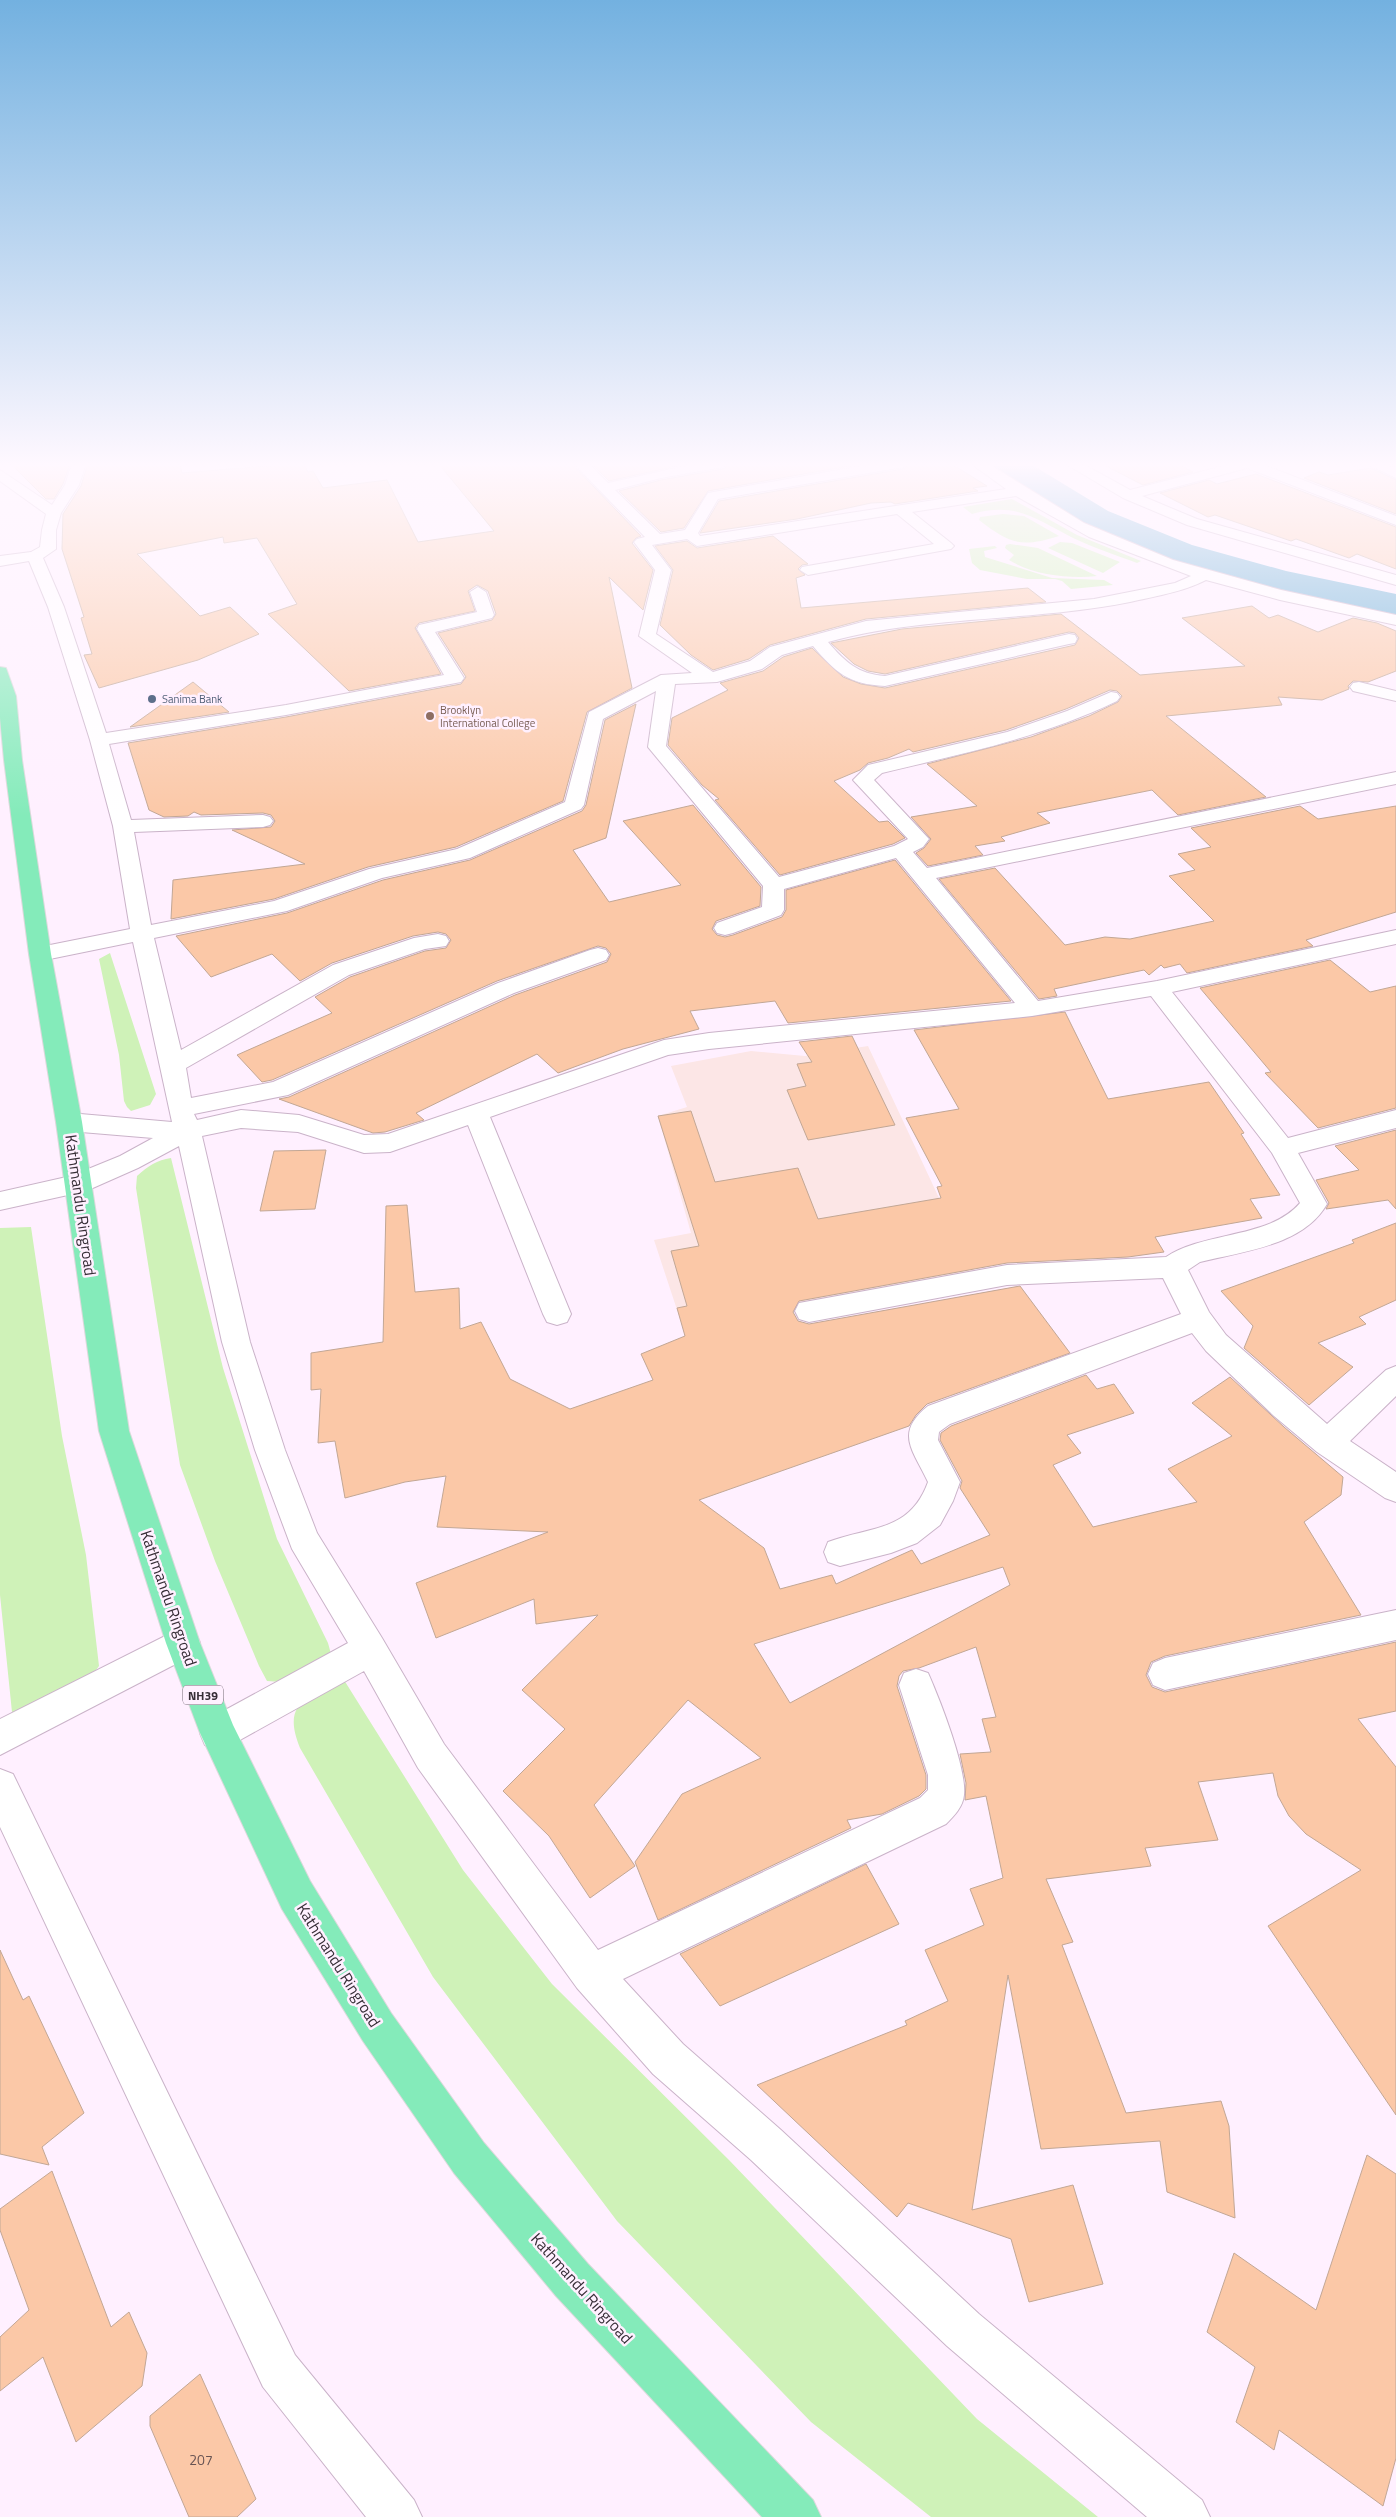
<svg xmlns="http://www.w3.org/2000/svg" width="1396" height="2517" font-family="'Titillium Web',sans-serif">
<rect width="100%" height="100%" fill="#fff0ff"/>
<path fill="#fce6e6" d="M 868,1046 L 975,1275 L 683,1328 L 654,1240 L 691,1233 L 658,1116 L 687,1107 L 671,1066 L 751,1051 L 805,1056 Z"/>
<path fill="#cff2b8" d="M 1012,499 L 1077,535 L 1141,561 L 1137,563 C 1116,555 1094,548 1073,538 C 1037,520 1016,501 972,514 L 963,507 Z
M 1003,514 L 1024,516 L 1059,536 C 1021,548 1010,544 979,520 L 980,517 Z
M 1060,542 L 1072,543 L 1120,562 L 1103,573 L 1048,548 Z
M 1010,544 L 1038,548 L 1097,576 C 1070,579 1033,575 1009,560 L 1014,555 L 1005,548 L 1006,545 Z
M 995,546 L 997,548 L 984,551 L 985,557 L 1052,578 L 1104,580 L 1113,585 L 1071,589 L 1062,581 L 1055,579 L 1027,579 L 980,570 L 972,563 L 969,549 Z
M 110,953 L 156,1094 L 150,1105 L 131,1111 L 127,1107 L 124,1101 L 119,1055 L 99,959 Z
M 171,1158 L 223,1368 L 277,1539 L 328,1643 L 331,1654 L 281,1682 L 267,1681 L 259,1666 L 215,1561 L 180,1465 L 136,1188 L 137,1176 C 148,1166 157,1160 171,1158 Z
M 31,1227 L 62,1436 L 86,1555 L 99,1666 L 91,1677 L 13,1722 L 0,1595 L 0,1228 Z
M 344,1680 L 463,1870 L 552,1984 L 729,2160 L 977,2419 L 1098,2517 L 931,2517 L 811,2422 L 617,2221 L 433,1977 L 300,1748 C 281,1701 308,1698 344,1680 Z"/>
<g fill="none" stroke-linecap="round" stroke-linejoin="round">
<path fill="#64acd4" fill-rule="evenodd" d="M 988,463 L 1029,463 L 1108,511 L 1192,545 L 1286,571 L 1396,594 L 1396,618 C 1294,598 1187,579 1093,533 C 1057,516 1025,493 993,470 Z"/>
</g>
<path fill="#fbc8a7" stroke="#c2a795" fill-rule="evenodd" d="M 88,463 L 180,463 L 182,473 L 303,463 L 308,472 L 313,471 L 323,488 L 387,480 L 418,542 L 494,531 L 438,463 L 571,463 L 641,536 L 636,538 L 632,543 L 653,570 L 643,610 L 609,577 L 632,688 L 587,712 L 563,801 L 456,847 L 368,867 L 274,899 L 171,919 L 173,880 L 305,864 L 232,830 L 271,827 L 275,821 L 271,815 L 263,813 L 201,815 L 194,812 L 188,816 L 164,817 L 149,810 L 128,743 L 286,717 L 461,684 L 466,677 L 438,633 L 492,620 L 496,614 L 488,591 L 477,585 L 468,591 L 475,611 L 419,623 L 415,628 L 441,674 L 349,691 L 268,614 L 297,604 L 257,538 L 224,543 L 223,537 L 137,554 L 200,616 L 230,607 L 259,634 L 198,660 L 99,688 L 84,655 L 92,654 L 81,618 L 84,617 L 62,549 L 63,514 L 81,486 Z
M 591,463 L 690,463 L 609,481 Z
M 732,463 L 866,463 L 708,491 L 684,528 L 661,532 L 619,491 L 661,480 L 723,469 Z
M 912,463 L 950,463 L 987,486 L 973,488 L 978,491 L 895,504 L 891,502 L 871,503 L 797,519 L 700,533 L 719,501 L 903,469 Z
M 1100,463 L 1176,463 L 1193,472 L 1143,485 Z
M 11,464 L 70,464 L 63,484 L 54,499 L 46,499 Z
M 1371,468 L 1396,480 L 1396,514 L 1304,478 L 1319,472 L 1328,475 Z
M 1256,474 L 1396,527 L 1396,569 L 1357,554 L 1349,558 L 1296,539 L 1291,541 L 1215,515 L 1208,517 L 1160,493 L 1209,480 L 1217,484 Z
M 773,536 L 808,564 L 802,565 L 798,569 L 805,575 L 796,578 L 801,608 L 1028,588 L 1046,602 L 866,619 L 770,645 L 749,659 L 713,670 L 691,655 L 660,625 L 673,570 L 655,546 L 687,541 L 697,548 Z
M 1252,606 L 1269,618 L 1278,615 L 1318,632 L 1353,618 L 1377,623 L 1396,631 L 1396,671 L 1368,682 L 1353,681 L 1348,686 L 1349,689 L 1322,700 L 1278,697 L 1282,705 L 1166,716 L 1266,797 L 1178,815 L 1152,790 L 1037,813 L 1050,823 L 1001,837 L 1005,841 L 975,846 L 983,855 L 928,866 L 916,853 L 924,848 L 931,839 L 911,817 L 977,806 L 927,764 L 1031,737 L 1089,716 L 1118,702 L 1122,696 L 1117,691 L 1110,690 L 1066,709 L 1006,730 L 913,752 L 909,749 L 888,758 L 868,763 L 860,770 L 834,781 L 879,822 L 888,821 L 905,838 L 893,844 L 780,875 L 715,800 L 719,799 L 702,785 L 668,745 L 672,718 L 728,690 L 720,683 L 763,671 L 783,657 L 812,648 L 843,677 L 861,684 L 885,688 L 1075,645 L 1079,638 L 1075,633 L 1069,632 L 885,674 L 868,671 L 854,664 L 831,643 L 902,629 L 1061,614 L 1140,675 L 1245,666 L 1182,618 Z
M 193,682 L 229,712 L 130,727 Z
M 636,704 L 606,838 L 573,850 L 609,902 L 681,885 L 623,821 L 693,805 L 761,887 L 760,906 L 716,921 L 712,929 L 717,935 L 725,937 L 733,935 L 782,917 L 786,910 L 786,890 L 895,860 L 1011,1001 L 788,1023 L 775,1001 L 690,1011 L 699,1029 L 623,1049 L 558,1073 L 537,1054 L 416,1113 L 424,1120 L 385,1132 L 373,1133 L 279,1099 L 289,1097 L 515,995 L 607,962 L 611,954 L 606,948 L 598,946 L 497,981 L 272,1080 L 262,1082 L 237,1055 L 332,1013 L 315,997 L 350,977 L 425,951 L 446,948 L 451,940 L 446,934 L 438,932 L 413,936 L 332,963 L 300,981 L 272,954 L 211,977 L 176,936 L 287,913 L 383,880 L 470,860 L 582,811 L 586,805 L 605,720 Z
M 1300,806 L 1318,819 L 1396,806 L 1396,912 L 1306,940 L 1313,946 L 1187,973 L 1180,964 L 1164,968 L 1161,965 L 1149,975 L 1144,970 L 1054,989 L 1057,996 L 1039,999 L 939,879 L 995,868 L 1065,945 L 1105,937 L 1130,939 L 1214,921 L 1169,876 L 1195,870 L 1178,854 L 1211,847 L 1191,828 Z
M 1330,960 L 1370,992 L 1396,986 L 1396,1108 L 1318,1128 L 1265,1073 L 1271,1072 L 1200,988 Z
M 1065,1012 L 1108,1099 L 1209,1082 L 1244,1133 L 1241,1134 L 1280,1195 L 1250,1199 L 1262,1218 L 1155,1237 L 1164,1252 L 1128,1257 L 1007,1263 L 799,1301 L 793,1312 L 798,1321 L 809,1324 L 1020,1286 L 1070,1353 L 927,1404 L 916,1415 L 909,1426 L 699,1500 L 764,1548 L 780,1589 L 832,1575 L 836,1584 L 912,1550 L 921,1564 L 990,1535 L 960,1488 L 962,1481 L 940,1440 L 941,1433 L 951,1426 L 1086,1375 L 1097,1389 L 1114,1384 L 1134,1413 L 1067,1435 L 1081,1453 L 1053,1465 L 1093,1527 L 1197,1502 L 1168,1469 L 1232,1436 L 1192,1403 L 1230,1377 L 1284,1427 L 1343,1477 L 1341,1495 L 1304,1522 L 1361,1615 L 1165,1656 L 1151,1662 L 1146,1675 L 1152,1687 L 1165,1692 L 1396,1642 L 1396,1711 L 1358,1719 L 1396,1767 L 1396,2115 L 1268,1926 L 1361,1870 L 1306,1834 L 1289,1816 L 1278,1796 L 1273,1773 L 1198,1782 L 1218,1840 L 1145,1848 L 1151,1866 L 1046,1879 L 1073,1942 L 1062,1945 L 1126,2113 L 1221,2101 L 1229,2126 L 1235,2218 L 1167,2192 L 1160,2141 L 1041,2149 L 1008,1975 L 972,2210 L 1073,2185 L 1103,2284 L 1029,2302 L 1011,2239 L 908,2203 L 897,2217 L 757,2085 L 907,2025 L 905,2021 L 948,2001 L 925,1950 L 984,1925 L 970,1889 L 1003,1878 L 986,1796 L 965,1800 L 966,1783 L 960,1754 L 991,1752 L 982,1719 L 996,1717 L 976,1647 L 919,1668 L 903,1671 L 899,1676 L 897,1686 L 926,1775 L 926,1789 L 919,1796 L 882,1814 L 847,1820 L 851,1828 L 658,1920 L 635,1862 L 682,1794 L 761,1758 L 688,1700 L 594,1805 L 635,1866 L 590,1898 L 549,1836 L 503,1791 L 565,1729 L 522,1690 L 598,1615 L 536,1624 L 534,1599 L 436,1638 L 416,1583 L 548,1532 L 437,1527 L 446,1476 L 405,1482 L 345,1498 L 335,1441 L 318,1443 L 321,1389 L 311,1390 L 311,1353 L 383,1342 L 386,1206 L 407,1205 L 415,1292 L 459,1288 L 460,1329 L 481,1322 L 510,1379 L 570,1409 L 653,1380 L 641,1354 L 685,1336 L 677,1308 L 687,1306 L 671,1251 L 699,1246 L 658,1116 L 691,1111 L 715,1182 L 798,1168 L 818,1219 L 941,1198 L 937,1187 L 942,1186 L 906,1118 L 959,1109 L 914,1030 ZM 1003,1567 L 1010,1585 L 790,1703 L 754,1644 Z
M 852,1036 L 895,1125 L 808,1140 L 787,1090 L 806,1086 L 797,1064 L 812,1062 L 799,1042 Z
M 1396,1130 L 1396,1209 L 1388,1200 L 1326,1209 L 1329,1203 L 1316,1180 L 1359,1170 L 1335,1146 Z
M 326,1150 L 315,1209 L 260,1211 L 274,1151 Z
M 1396,1223 L 1396,1300 L 1359,1317 L 1366,1324 L 1318,1343 L 1353,1367 L 1309,1405 L 1244,1348 L 1253,1326 L 1221,1291 L 1354,1243 L 1352,1240 Z
M 866,1864 L 899,1924 L 720,2006 L 680,1954 Z
M 0,1950 L 23,2000 L 29,1996 L 84,2113 L 42,2147 L 49,2165 L 0,2154 Z
M 1367,2155 L 1396,2174 L 1396,2458 L 1383,2506 L 1279,2430 L 1274,2450 L 1236,2422 L 1255,2367 L 1207,2332 L 1234,2253 L 1316,2310 Z
M 52,2171 L 111,2327 L 129,2312 L 147,2353 L 142,2386 L 76,2442 L 43,2357 L 0,2391 L 0,2337 L 29,2310 L 0,2230 L 0,2209 Z
M 200,2374 L 256,2499 L 237,2517 L 189,2517 L 150,2426 L 150,2416 Z"/>
<g fill="none" stroke-linecap="round" stroke-linejoin="round">
<g stroke="#cab3c9" stroke-width="2">
<path id="minor" d="M 72,463 L 86,463 L 79,485 L 61,513 L 56,530 L 56,549 L 43,558 L 64,607 L 106,733 L 286,705 L 444,675 L 417,629 L 419,625 L 477,612 L 470,592 L 478,587 L 486,592 L 494,615 L 492,618 L 435,632 L 464,678 L 461,682 L 286,715 L 109,744 L 131,820 L 263,815 L 270,817 L 273,821 L 270,825 L 263,827 L 134,832 L 151,925 L 274,901 L 369,869 L 457,849 L 565,802 L 589,712 L 661,675 L 692,673 L 639,636 L 655,570 L 634,542 L 637,539 L 645,537 L 573,463 L 588,463 L 608,483 L 699,463 L 730,463 L 723,467 L 661,478 L 615,490 L 660,534 L 685,530 L 708,493 L 878,463 L 910,463 L 903,467 L 718,499 L 698,533 L 700,536 L 1006,489 L 970,463 L 987,463 L 1084,523 L 1173,560 L 1281,590 L 1396,615 L 1396,625 L 1280,600 L 1206,580 C 1182,592 1157,596 1130,602 C 1030,622 925,615 828,642 C 845,662 858,674 885,676 L 1069,634 L 1075,635 L 1077,639 L 1075,643 L 1069,644 L 885,686 C 848,684 836,673 813,646 L 782,655 L 762,669 L 717,682 L 675,684 L 666,746 L 779,877 L 894,846 L 908,839 L 853,780 L 868,765 L 1007,732 L 1067,711 L 1111,692 L 1117,693 L 1120,697 L 1117,701 C 1040,738 965,753 882,773 L 874,780 L 929,839 L 923,847 L 913,852 L 927,868 L 1396,772 L 1396,784 L 936,878 L 1038,1001 L 1157,981 L 1396,930 L 1396,944 L 1172,992 L 1288,1138 L 1396,1110 L 1396,1128 L 1298,1153 L 1327,1204 C 1303,1246 1243,1251 1200,1262 L 1188,1270 L 1209,1312 L 1226,1335 L 1327,1424 L 1386,1370 L 1396,1366 L 1396,1396 L 1350,1441 L 1396,1472 L 1396,1502 L 1385,1498 L 1317,1452 L 1274,1416 L 1206,1351 L 1192,1333 L 950,1424 L 939,1432 L 938,1440 L 960,1482 L 953,1501 L 940,1525 L 917,1543 L 891,1553 L 840,1566 L 828,1562 L 824,1552 L 828,1542 C 871,1526 910,1532 928,1482 C 913,1450 894,1433 928,1406 L 1181,1314 L 1163,1278 L 1007,1285 L 809,1322 L 799,1319 L 795,1311 L 799,1303 L 1007,1265 L 1166,1257 C 1205,1231 1269,1239 1300,1203 L 1272,1153 L 1151,996 L 1032,1016 L 709,1049 L 668,1055 L 490,1117 L 571,1314 L 567,1322 L 557,1325 L 547,1322 L 543,1314 L 468,1125 L 390,1152 L 364,1153 L 298,1132 L 241,1128 L 202,1136 L 250,1342 L 285,1450 L 317,1533 L 382,1638 L 444,1744 L 598,1950 L 920,1798 L 928,1790 L 928,1775 L 899,1685 L 904,1673 L 916,1669 L 928,1673 C 940,1700 967,1769 964,1795 C 963,1807 954,1816 946,1824 L 623,1979 L 683,2044 L 781,2130 L 979,2314 L 1202,2500 L 1210,2517 L 1147,2517 L 947,2346 L 751,2160 L 653,2074 L 577,1988 L 418,1768 L 364,1671 L 231,1745 L 218,1750 L 205,1745 L 200,1733 L 205,1721 L 348,1643 L 292,1549 L 255,1450 L 222,1342 L 179,1146 L 138,1168 L 86,1191 L 0,1210 L 0,1192 L 71,1176 L 120,1156 L 153,1138 L 69,1131 L 60,1128 L 56,1122 L 60,1116 L 69,1113 L 172,1122 L 133,942 L 40,961 L 32,959 L 29,954 L 32,949 L 40,947 L 130,929 L 113,826 L 90,740 L 48,607 L 29,561 L 0,566 L 0,556 L 31,552 L 40,547 L 42,530 L 46,514 L 0,481 L 0,470 L 52,505 L 65,485 ZM 1016,496 L 1089,537 L 1191,576 L 1175,583 L 1094,599 L 866,621 L 770,647 L 750,661 L 713,672 L 656,634 L 671,570 L 652,545 L 687,539 L 697,546 L 897,514 L 934,544 L 802,567 L 800,570 L 808,575 L 951,549 L 954,546 L 951,543 L 912,512 ZM 656,691 L 648,747 L 763,886 L 762,907 L 717,923 L 714,928 L 717,933 L 725,935 L 733,933 L 781,915 L 784,910 L 784,889 L 896,858 L 1015,1003 L 709,1033 L 664,1040 L 388,1134 L 364,1135 L 299,1115 L 241,1110 L 197,1120 L 194,1114 L 288,1095 L 514,993 L 606,960 L 609,955 L 606,950 L 598,948 L 590,950 L 498,983 L 273,1082 L 191,1098 L 186,1068 L 349,975 L 425,949 L 446,946 L 449,941 L 446,936 L 438,934 L 414,938 L 333,965 L 181,1050 L 154,938 L 287,911 L 382,878 L 470,858 L 581,809 L 584,805 L 603,719 Z
M 1064,463 L 1081,463 L 1130,490 L 1235,463 L 1259,463 L 1396,516 L 1396,525 L 1247,468 L 1142,496 L 1197,519 L 1396,575 L 1396,585 L 1187,525 L 1123,498 Z
M 1365,463 L 1384,463 L 1396,469 L 1396,478 Z
M 1359,682 L 1396,691 L 1396,701 L 1353,691 L 1350,687 L 1353,683 Z
M 1396,1610 L 1396,1640 L 1165,1690 L 1153,1685 L 1148,1674 L 1153,1663 L 1165,1658 Z
M 183,1627 L 195,1632 L 200,1643 L 195,1654 L 0,1755 L 0,1719 Z
M 0,1769 L 13,1774 L 295,2355 L 414,2500 L 422,2517 L 366,2517 L 263,2387 L 0,1827 Z"/>
</g>
<g stroke="#dbd9db" stroke-width="2">
<path id="highway" d="M 0,667 L 6,668 L 16,696 L 22,760 L 51,954 L 82,1122 L 129,1431 L 200,1643 L 233,1725 L 310,1881 L 391,2013 L 484,2143 L 588,2264 L 813,2500 L 821,2517 L 762,2517 L 556,2296 L 454,2173 L 363,2041 L 282,1909 L 200,1733 L 166,1643 L 99,1431 L 56,1122 L 29,954 L 4,760 L 0,718 Z"/>
</g>
<use href="#minor" fill="#fff" fill-rule="evenodd"/>
<use href="#highway" fill="#84ebba" fill-rule="evenodd"/>
</g>
<linearGradient id="sky" x2="0" y2="1"><stop stop-color="#73b1e0"/><stop offset="0.57" stop-color="#fff8ff"/><stop offset="1" stop-color="#fff8ff" stop-opacity="0"/></linearGradient>
<rect width="1396" height="816" fill="url(#sky)"/>
<circle fill="#5c6f8a" stroke="#fff0ff" stroke-width="2" cx="152" cy="699" r="5"/>
<circle fill="#8d6e63" stroke="#fff0ff" stroke-width="2" cx="430" cy="716" r="5"/>
<g text-anchor="middle" dominant-baseline="central" stroke-width="5" stroke-linejoin="round" paint-order="stroke">
<g font-size="11" fill="#4e5e75" stroke="#fff0ff" text-anchor="start">
<text x="162" y="699">Sanima Bank</text>
</g>
<g font-size="11" fill="#785e54" stroke="#fff0ff" text-anchor="start">
<text x="440" y="710">Brooklyn<tspan x="440" dy="13">International College</tspan></text>
</g>
<rect fill="#fff0ff" stroke="#736873" stroke-width="1" x="183" y="1685.5" width="40" height="19" rx="4"/>
<g font-size="12" font-weight="bold" fill="#372e37">
<text x="203" y="1695">NH39</text>
</g>
<g font-size="14" fill="#685453">
<text x="201" y="2459">207</text>
</g>
<g font-size="16" fill="#372e37" stroke="#fff0ff">
<text transform="translate(81 1205) rotate(82)">Kathmandu Ringroad</text>
<text transform="translate(169 1598) rotate(71)">Kathmandu Ringroad</text>
<text transform="translate(339 1965) rotate(58)">Kathmandu Ringroad</text>
<text transform="translate(582 2288) rotate(48)">Kathmandu Ringroad</text>
</g>
</g>
</svg>
